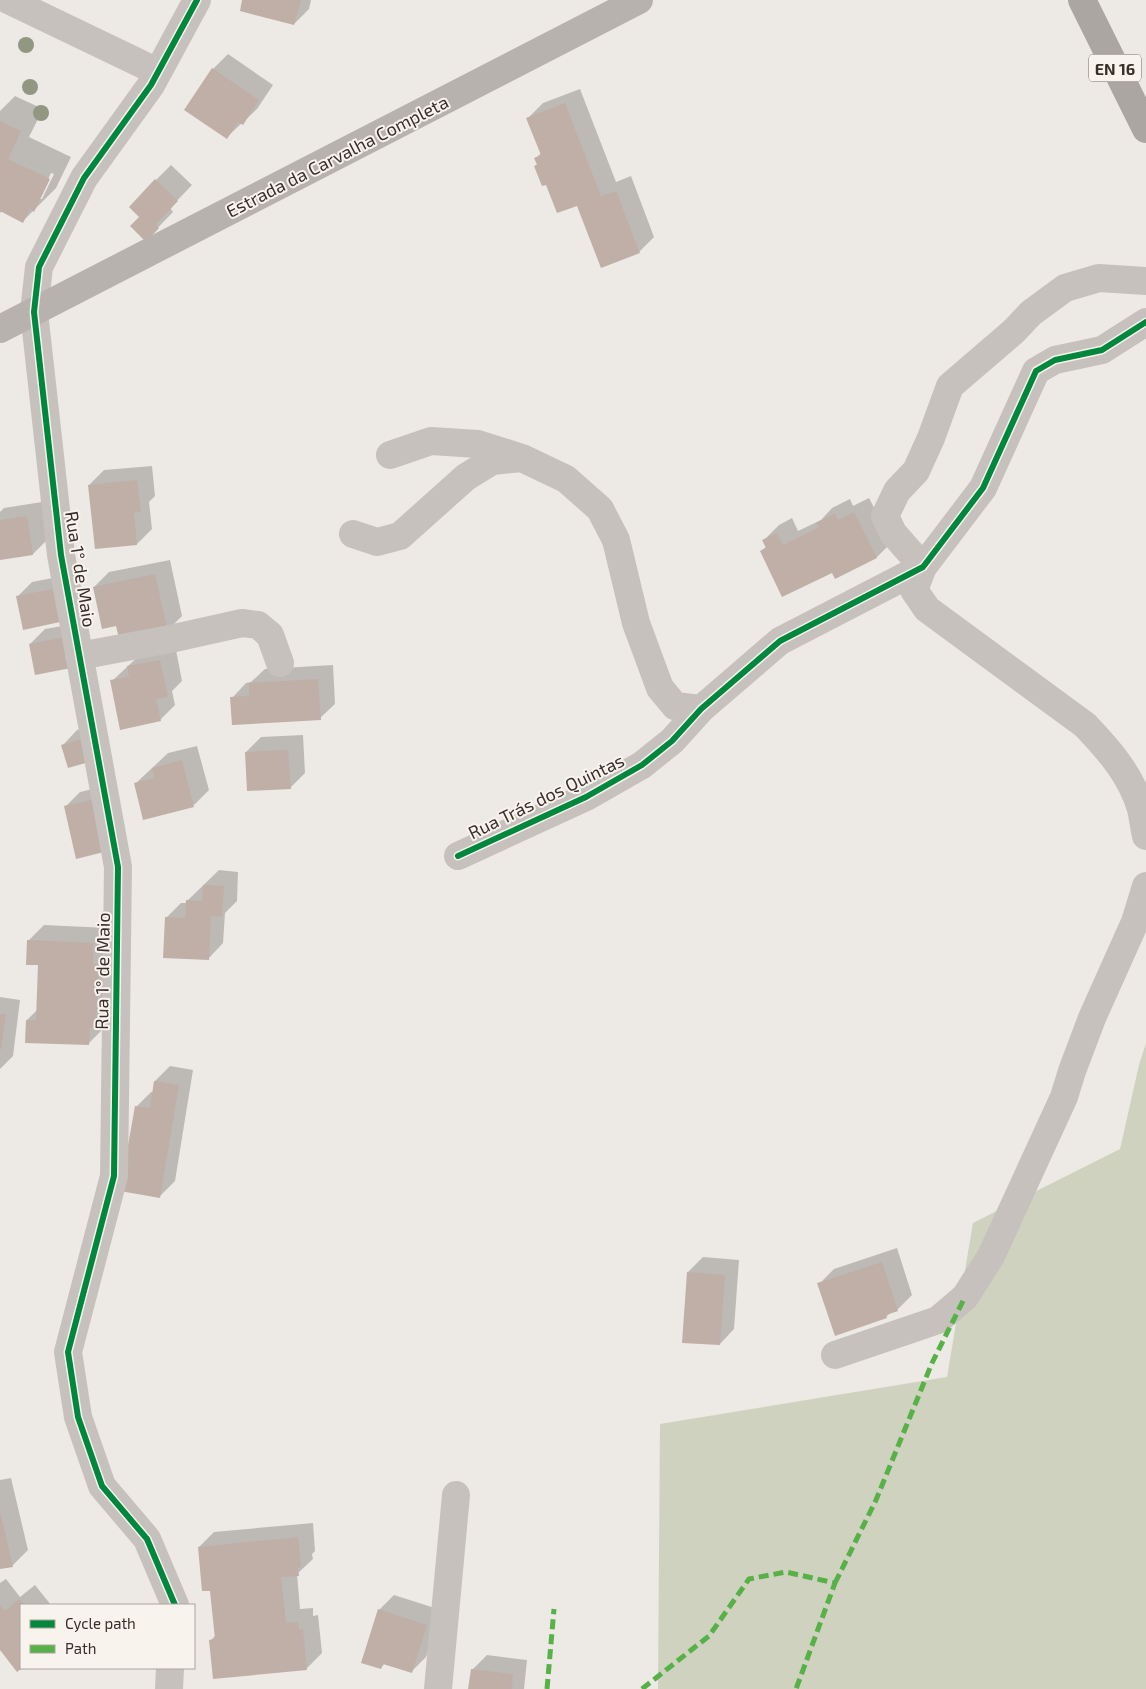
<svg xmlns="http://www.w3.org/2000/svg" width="1146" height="1689" font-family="'Exo 2',sans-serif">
<rect width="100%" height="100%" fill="#ede9e4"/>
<path fill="#ced2bf" d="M 1146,1043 L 1146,1689 L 658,1689 L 660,1424 L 947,1377 L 973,1223 L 1120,1149 L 1139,1065 Z"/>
<path fill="#0003" fill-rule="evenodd" d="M 244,0 L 311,0 L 309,9 L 294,24 Z
M 228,54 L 273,85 L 257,109 L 227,137 L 213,69 Z
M 580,89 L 616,182 L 631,176 L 654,237 L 639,252 L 577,204 L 547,183 L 535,166 L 538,164 L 536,158 L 541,153 L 528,118 L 543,103 Z
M 15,96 L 43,109 L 29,137 L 71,157 L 56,188 L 23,221 L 2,211 L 0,213 L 0,111 ZM 51,173 L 54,174 L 42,199 L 39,199 Z
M 171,165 L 192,185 L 170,208 L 173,212 L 146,240 L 141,217 L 156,180 Z
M 152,466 L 155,496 L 149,502 L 152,529 L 137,544 L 96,547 L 89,485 L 104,470 Z
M 869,498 L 892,542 L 877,557 L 835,577 L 832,571 L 761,551 L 767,546 L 764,540 L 779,525 L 792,518 L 798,531 L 821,520 L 832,508 L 850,499 L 853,506 Z
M 42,502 L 48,539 L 33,554 L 0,559 L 0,512 L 4,508 Z
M 170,560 L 182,616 L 167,631 L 117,625 L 94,587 L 109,572 Z
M 68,575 L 74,606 L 17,597 L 32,582 Z
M 79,623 L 85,652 L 30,644 L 45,629 Z
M 175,645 L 182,681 L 172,691 L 175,705 L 160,720 L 112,681 L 143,652 Z
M 333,665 L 335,704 L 320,718 L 232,698 L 246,683 L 251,682 L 265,669 Z
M 97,724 L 103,746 L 63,745 L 77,730 Z
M 303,735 L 305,773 L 290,788 L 246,752 L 261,737 Z
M 197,746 L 209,790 L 194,805 L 135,784 L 168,753 Z
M 110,785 L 122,835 L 65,807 L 80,792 Z
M 219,870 L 238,872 L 237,901 L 225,913 L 223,943 L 209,958 L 166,918 L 181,903 L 187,903 L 188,900 Z
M 44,925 L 108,928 L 103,1029 L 88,1044 L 27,1020 L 38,1009 L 40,964 L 27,964 L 29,940 Z
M 0,997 L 20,1000 L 13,1056 L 0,1069 Z
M 170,1066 L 193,1070 L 175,1181 L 160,1196 L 136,1107 L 151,1092 L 153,1092 L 155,1081 Z
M 897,1248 L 912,1295 L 897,1310 L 892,1311 L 886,1317 L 819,1284 L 834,1269 Z
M 703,1257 L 739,1260 L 734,1329 L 720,1344 L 688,1272 Z
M 11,1478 L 28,1550 L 13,1565 L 0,1568 L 0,1480 Z
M 313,1523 L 315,1551 L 312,1554 L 313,1559 L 297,1574 L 300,1609 L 313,1608 L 313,1616 L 318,1615 L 322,1653 L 307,1668 L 214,1677 L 210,1641 L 216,1635 L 211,1589 L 199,1547 L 214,1532 Z
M 6,1579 L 20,1597 L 35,1585 L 51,1605 L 21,1605 L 21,1667 L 18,1670 L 0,1648 L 0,1583 Z
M 394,1595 L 441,1610 L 426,1657 L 411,1672 L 385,1663 L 381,1668 L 379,1610 Z
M 487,1655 L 527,1660 L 524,1689 L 470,1689 L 472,1670 Z"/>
<path fill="#bfafa7" d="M 242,0 L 301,0 L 294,25 L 240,11 Z
M 212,68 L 259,100 L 243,125 L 238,122 L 227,139 L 184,110 Z
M 565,103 L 601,196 L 616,191 L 640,253 L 601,268 L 577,206 L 557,213 L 546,185 L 542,186 L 534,166 L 537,165 L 534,158 L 541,155 L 526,118 Z
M 0,121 L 21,131 L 8,159 L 50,179 L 34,212 L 30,209 L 23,223 L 0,211 Z
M 155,179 L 178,201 L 156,224 L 159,228 L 146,242 L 130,226 L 139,217 L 129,207 Z
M 137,480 L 141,512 L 134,513 L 137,545 L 95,549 L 88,485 Z
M 854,512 L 877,558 L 835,579 L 832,573 L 782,597 L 760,551 L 766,548 L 762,540 L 777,533 L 783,545 L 819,527 L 816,523 L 835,513 L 838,520 Z
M 27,516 L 33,555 L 0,560 L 0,520 Z
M 155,574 L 168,632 L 120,642 L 116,626 L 102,629 L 93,587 Z
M 53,589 L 60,622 L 23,630 L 16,596 Z
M 64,637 L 71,668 L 35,675 L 29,644 Z
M 160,660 L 168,697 L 156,699 L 161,721 L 120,730 L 110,680 L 129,677 L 127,666 Z
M 318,679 L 321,720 L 232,725 L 230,697 L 249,696 L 249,683 Z
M 82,739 L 89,762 L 68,768 L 61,745 Z
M 288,750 L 291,789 L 247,791 L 245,752 Z
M 182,760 L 194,807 L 143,820 L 134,783 L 154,778 L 152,768 Z
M 96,799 L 108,851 L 76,859 L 64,806 Z
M 203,885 L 224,886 L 222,917 L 211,916 L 209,960 L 163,958 L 165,917 L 185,918 L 186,900 L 202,901 Z
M 27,940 L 93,943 L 93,964 L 99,964 L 96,1028 L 90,1027 L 89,1045 L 25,1043 L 26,1020 L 36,1020 L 38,965 L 26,965 Z
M 0,1014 L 6,1014 L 1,1050 L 0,1049 Z
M 154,1081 L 179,1085 L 160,1198 L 120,1191 L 135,1106 L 150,1108 Z
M 882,1262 L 898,1311 L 886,1315 L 887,1318 L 835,1336 L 817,1283 Z
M 687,1272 L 725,1275 L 720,1345 L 682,1343 Z
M 0,1511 L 13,1567 L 0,1569 Z
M 298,1537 L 301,1567 L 298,1568 L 299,1576 L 281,1577 L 286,1623 L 298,1622 L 299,1630 L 303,1629 L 307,1670 L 213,1679 L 209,1640 L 215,1639 L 210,1591 L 202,1591 L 198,1547 Z
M 19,1599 L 25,1605 L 21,1605 L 21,1669 L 17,1672 L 0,1650 L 0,1605 L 5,1611 Z
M 378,1609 L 427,1625 L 412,1673 L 383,1664 L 381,1669 L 361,1663 Z
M 471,1669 L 513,1674 L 512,1689 L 468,1689 Z"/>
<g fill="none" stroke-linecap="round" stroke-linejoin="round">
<path stroke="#c6c1bd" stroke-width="28" d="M 8,0 L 158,72
M 1146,281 L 1099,278 L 1065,288 L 1031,313 L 1014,331 L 950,386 L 931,438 L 916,471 L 897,491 L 885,516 L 893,533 L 923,567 L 914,590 L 927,609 L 1085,725 C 1109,750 1131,775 1141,809 C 1143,818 1144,827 1146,836
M 390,455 L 431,441 L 478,444 L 522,458 L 566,479 L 600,509 L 616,540 L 636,623 L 660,688 L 675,706 L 701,709
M 353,534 L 377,542 L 400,536 L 466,477 L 492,461 L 521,458
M 79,656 L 170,639 L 242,623 L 258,625 L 270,635 L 280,663
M 458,856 L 586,797 L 642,765 L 672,741 L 701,709 L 780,641 L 923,567 L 983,488 L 1036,371 L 1055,360 L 1102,350 L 1146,322
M 835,1355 L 938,1320 L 965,1297 L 991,1256 L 1064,1097 L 1072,1071 L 1092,1018 L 1135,922 L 1146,886
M 175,1605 L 147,1539 L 102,1486 L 78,1417 L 68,1352 L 114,1176 L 118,867 L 61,555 L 34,312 L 39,267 L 84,178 L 151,85 L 197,0
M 169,1689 L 170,1668
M 438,1689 L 456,1495"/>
<path stroke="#b7b2ae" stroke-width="28" d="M 0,329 L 639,0"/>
<path stroke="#aba6a2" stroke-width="28" d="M 1082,0 L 1146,129"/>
<path stroke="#56b246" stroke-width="5" stroke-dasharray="10 5" stroke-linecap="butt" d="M 835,1583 L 876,1500 L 932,1363 L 965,1297
M 547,1689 L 554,1609
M 642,1689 L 709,1636 L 749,1579 L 786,1572 L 835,1583 L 796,1689"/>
<g stroke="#f9f3ed" stroke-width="9">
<path id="cycleway" d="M 458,856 L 586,797 L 642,765 L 672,741 L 701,709 L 780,641 L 923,567 L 983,488 L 1036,371 L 1055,360 L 1102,350 L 1146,322
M 175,1605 L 147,1539 L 102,1486 L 78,1417 L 68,1352 L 114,1176 L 118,867 L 61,555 L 34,312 L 39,267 L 84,178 L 151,85 L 197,0"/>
</g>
<use href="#cycleway" stroke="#00873e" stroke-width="6"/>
</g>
<g fill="#929782">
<circle cx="26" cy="45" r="8"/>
<circle cx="30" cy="87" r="8"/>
<circle cx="41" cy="113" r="8"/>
</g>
<g text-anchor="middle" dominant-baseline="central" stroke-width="4" stroke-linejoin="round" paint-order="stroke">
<rect fill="#f9f3ed" stroke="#726a65" stroke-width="1" x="1089" y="54.5" width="52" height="27" rx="4"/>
<g font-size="16" font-weight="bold" fill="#382f2b">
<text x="1115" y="68">EN 16</text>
</g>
<g font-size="18" fill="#382f2b" stroke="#f9f3ed">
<text transform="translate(337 156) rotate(-27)">Estrada da Carvalha Completa</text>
<text transform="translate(81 569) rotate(81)">Rua 1° de Maio</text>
<text transform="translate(546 796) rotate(-26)">Rua Trás dos Quintas</text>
<text transform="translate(102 971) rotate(-89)">Rua 1° de Maio</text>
</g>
</g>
<rect x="20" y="1604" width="175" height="65" fill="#f9f3ed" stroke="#aca59f"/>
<rect x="30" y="1620" width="25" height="8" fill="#00873e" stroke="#aca59f"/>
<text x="65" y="1629" font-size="15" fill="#382f2b">Cycle path</text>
<rect x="30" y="1645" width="25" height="8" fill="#56b246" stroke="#aca59f"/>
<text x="65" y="1654" font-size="15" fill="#382f2b">Path</text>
</svg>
